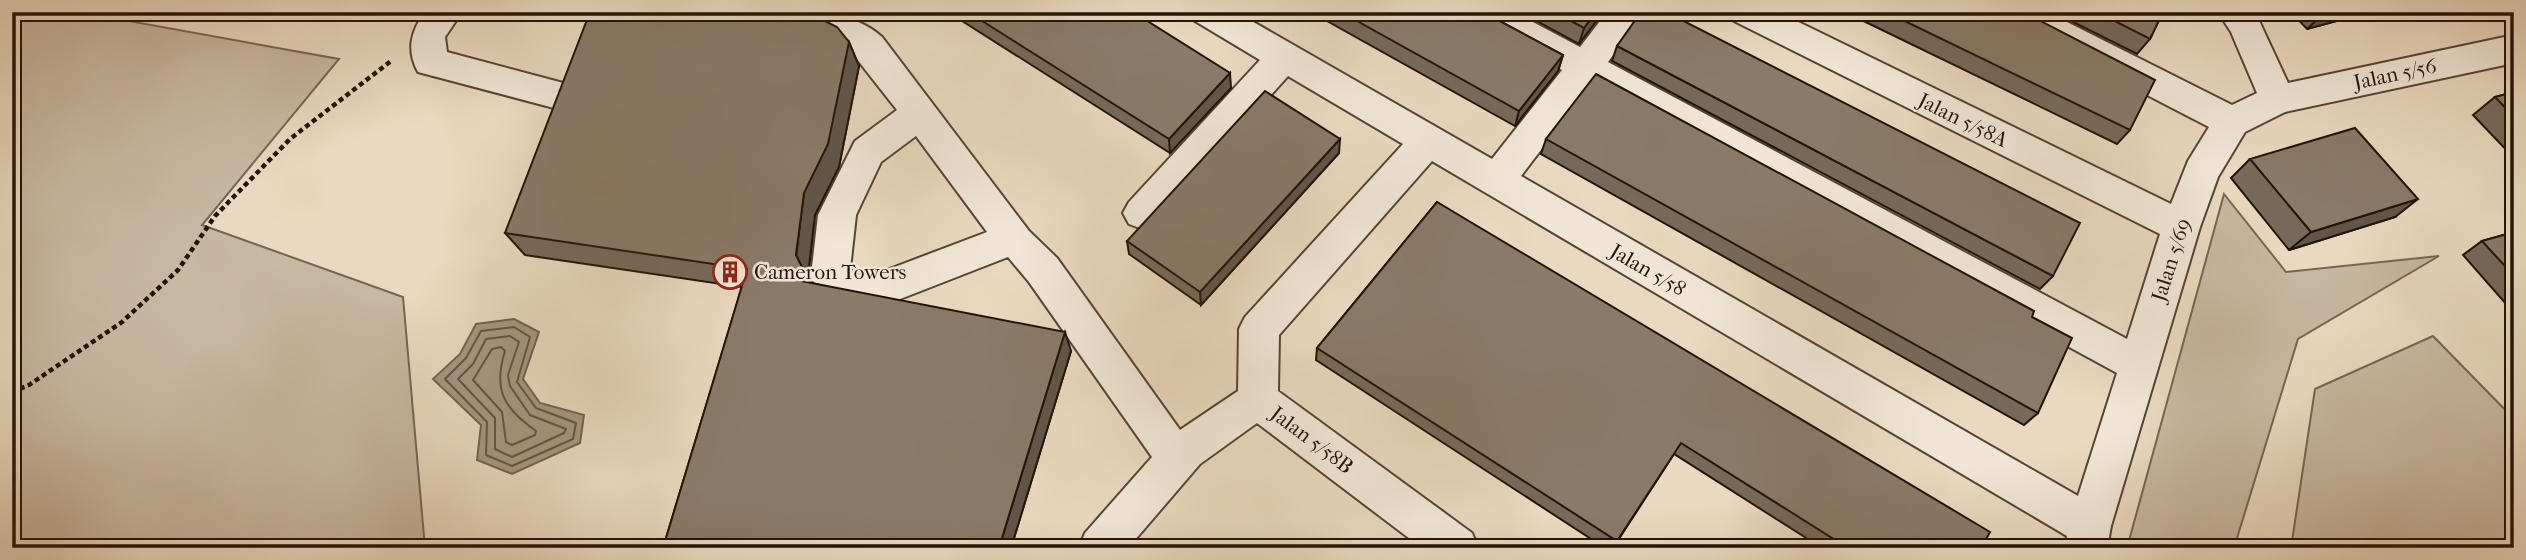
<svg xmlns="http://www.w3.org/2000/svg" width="2526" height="560" font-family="'IM FELL French Canon',serif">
<rect width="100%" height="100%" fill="#ead9c0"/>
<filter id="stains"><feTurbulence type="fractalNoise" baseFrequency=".00286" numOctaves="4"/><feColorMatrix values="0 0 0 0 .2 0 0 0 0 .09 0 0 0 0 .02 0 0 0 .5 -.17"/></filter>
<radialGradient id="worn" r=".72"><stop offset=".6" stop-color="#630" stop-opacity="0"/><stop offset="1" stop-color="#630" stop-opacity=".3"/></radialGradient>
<path fill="#c8b7a1" stroke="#766554" stroke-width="2" d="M 12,12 L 101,12 L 101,16 L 339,59 L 202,225 L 403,297 L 425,548 L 12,548 Z
M 2224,194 L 2286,272 L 2439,256 L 2298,339 L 2234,548 L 2127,548 Z
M 2433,336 L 2514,419 L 2514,503 L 2507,548 L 2291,548 L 2315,389 Z"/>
<path fill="#a69681" stroke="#726251" stroke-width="2" d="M 514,319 L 539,332 L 523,379 L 540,403 L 584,415 L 580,443 L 512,474 L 477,460 L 481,425 L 433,379 L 460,354 L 476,324 Z"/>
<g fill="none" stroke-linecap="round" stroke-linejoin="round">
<path stroke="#645444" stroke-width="2" d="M 514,327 L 530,337 L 517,382 L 536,408 L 576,423 L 573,439 L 512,466 L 486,455 L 487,422 L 445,379 L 466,358 L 481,331 Z
M 510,336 L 519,342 L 508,375 L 510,386 L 530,415 L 566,429 L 564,433 L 512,457 L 495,449 L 495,418 L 458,379 L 473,364 L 486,339 Z
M 501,347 L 505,351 C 493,389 503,408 536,431 L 535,435 L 512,445 L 506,442 L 502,412 L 473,380 L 492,349 Z"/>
<g stroke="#554436" stroke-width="4">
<path id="minor" d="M 425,12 L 462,12 L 445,37 L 447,52 L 567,84 L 572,94 L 567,104 L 554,108 L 418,72 C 406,50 411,31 425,12 Z
M 778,12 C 815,12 853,11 882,37 L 1029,231 L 1057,258 L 1180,430 L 1238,391 L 1239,329 L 1245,317 L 1403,144 L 1288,76 L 1155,224 L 1142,229 L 1129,224 L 1123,213 L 1129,202 L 1260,60 L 1195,21 L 1190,12 L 1236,12 L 1492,159 L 1562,70 L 1472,21 L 1467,12 L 1514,12 L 1580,47 L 1607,12 L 1644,12 L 1608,62 L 2127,339 L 2160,234 L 1734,21 L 1729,12 L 1778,12 L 2171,204 L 2188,161 L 2209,127 L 2004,21 L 1999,12 L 2047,12 L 2232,105 L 2257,93 L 2231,32 L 2218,12 L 2255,12 L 2288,83 L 2514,35 L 2514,63 L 2285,112 L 2245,132 L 2218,177 L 2200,227 L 2111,526 L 2107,548 L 2065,548 L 2067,536 L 1432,161 L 1279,335 L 1278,391 L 1472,533 L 1478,548 L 1422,548 L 1257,423 L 1200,464 L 1128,548 L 1079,548 L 1085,533 L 1152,457 L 1029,282 L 1008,257 L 872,310 L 834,301 L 816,288 L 811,276 L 818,215 L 855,141 L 897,110 L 849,49 L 783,21 ZM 1590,86 L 2117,373 L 2078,496 L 1521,176 ZM 916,136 L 987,232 L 871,276 L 857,274 L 850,269 L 856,215 L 881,162 Z"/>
</g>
<path stroke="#231308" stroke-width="4.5" stroke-dasharray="5 3.5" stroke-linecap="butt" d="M 12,392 L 29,385 L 122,322 L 178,270 L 215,216 L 290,139 L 391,61"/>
<use href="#minor" fill="#f1e6d6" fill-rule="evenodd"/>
</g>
<path fill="#776959" stroke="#231308" stroke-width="2" d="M 948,12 L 1133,12 L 1231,88 L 1170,153 Z
M 1311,12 L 1483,12 L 1563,55 L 1558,71 L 1515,126 Z
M 1520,12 L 1603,12 L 1579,44 Z
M 1845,12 L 2023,12 L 2130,130 L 2117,144 Z
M 2053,12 L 2163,12 L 2150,39 L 2137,54 Z
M 2291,12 L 2370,12 L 2307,29 Z
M 849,42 L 859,66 L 839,167 L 815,215 L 808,276 L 812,283 L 1071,351 L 1011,548 L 663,548 L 742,287 L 525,255 L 505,233 Z
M 1617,46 L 2053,276 L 2040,289 L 1612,61 Z
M 2514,92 L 2514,158 L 2473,115 L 2495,97 Z
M 1546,139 L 2032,317 L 2038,413 L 2024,425 L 1541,154 Z
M 1339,153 L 1201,305 L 1129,254 L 1127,241 Z
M 2250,159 L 2395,217 L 2289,250 L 2231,178 Z
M 1437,202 L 1981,548 L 1822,548 L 1674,454 L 1613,548 L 1605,548 L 1316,360 L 1317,348 Z
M 2514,232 L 2514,313 L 2463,255 L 2482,241 Z"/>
<path fill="#615549" stroke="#231308" stroke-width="2" d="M 1596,12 L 1603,12 L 1579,44 L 1584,28 Z
M 2328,12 L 2370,12 L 2307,29 L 2323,14 Z
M 849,42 L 859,66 L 839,167 L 815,215 L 808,276 L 815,290 L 801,281 L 796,255 L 804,193 Z
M 1563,55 L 1558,71 L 1515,126 L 1519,111 Z
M 1230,73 L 1231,88 L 1170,153 L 1169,139 Z
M 1340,139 L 1339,153 L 1201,305 L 1200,292 Z
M 2418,199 L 2395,217 L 2289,250 L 2311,232 Z
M 1065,332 L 1071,351 L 1011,548 L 999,548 Z"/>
<path fill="#8a7a68" stroke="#231308" stroke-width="2" d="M 590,12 L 745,12 L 825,21 L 837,27 L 849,42 L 828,144 L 804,193 L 796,255 L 803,269 L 801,281 L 1065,332 L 999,548 L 663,548 L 747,269 L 505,233 Z
M 968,12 L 1133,12 L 1230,73 L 1169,139 Z
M 1341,12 L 1483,12 L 1563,55 L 1519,111 Z
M 1554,12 L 1596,12 L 1584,28 Z
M 1641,12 L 1666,12 L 2080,223 L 2053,276 L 1617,46 Z
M 1886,12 L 2023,12 L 2155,80 L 2130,130 Z
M 2097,12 L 2163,12 L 2150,39 Z
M 1596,74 L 2034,311 L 2032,317 L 2072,338 L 2038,413 L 1546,139 Z
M 1265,91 L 1340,139 L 1200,292 L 1127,241 Z
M 2514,92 L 2514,117 L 2495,97 Z
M 2355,128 L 2418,199 L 2311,232 L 2250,159 Z
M 1437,202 L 1990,532 L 1981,548 L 1848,548 L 1681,443 L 1617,541 L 1317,348 Z
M 2514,232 L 2514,276 L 2482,241 Z"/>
<defs>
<g id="building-ring" transform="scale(1.75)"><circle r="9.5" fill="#f1e6d6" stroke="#8f2418" stroke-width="1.5"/><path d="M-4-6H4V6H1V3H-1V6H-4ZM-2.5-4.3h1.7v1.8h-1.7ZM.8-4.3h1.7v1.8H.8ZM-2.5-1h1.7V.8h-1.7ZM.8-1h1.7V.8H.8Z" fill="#8f2418"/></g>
</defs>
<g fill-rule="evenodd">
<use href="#building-ring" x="730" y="272"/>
</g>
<g text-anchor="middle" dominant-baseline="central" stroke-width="5" stroke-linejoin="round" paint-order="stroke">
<g font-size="21" fill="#231308" stroke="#f1e6d6">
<text transform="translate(2395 74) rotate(-12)">Jalan 5/56</text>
<text transform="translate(1963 120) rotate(26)">Jalan 5/58A</text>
<text transform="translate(2171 260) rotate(-72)">Jalan 5/69</text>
<text transform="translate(1648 270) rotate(30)">Jalan 5/58</text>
<text transform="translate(1312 440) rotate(37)">Jalan 5/58B</text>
</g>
<g font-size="21" fill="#231308" stroke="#f1e6d6" text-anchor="start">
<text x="754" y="272">Cameron Towers</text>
</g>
</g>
<rect width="2526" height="560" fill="none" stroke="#ead9c0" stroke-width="42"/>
<rect x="14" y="14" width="2498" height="532" fill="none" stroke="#231308" stroke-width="3.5"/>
<rect x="21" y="21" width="2484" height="518" fill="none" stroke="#231308" stroke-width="2"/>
<rect width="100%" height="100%" filter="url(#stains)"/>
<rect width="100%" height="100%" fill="url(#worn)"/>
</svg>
